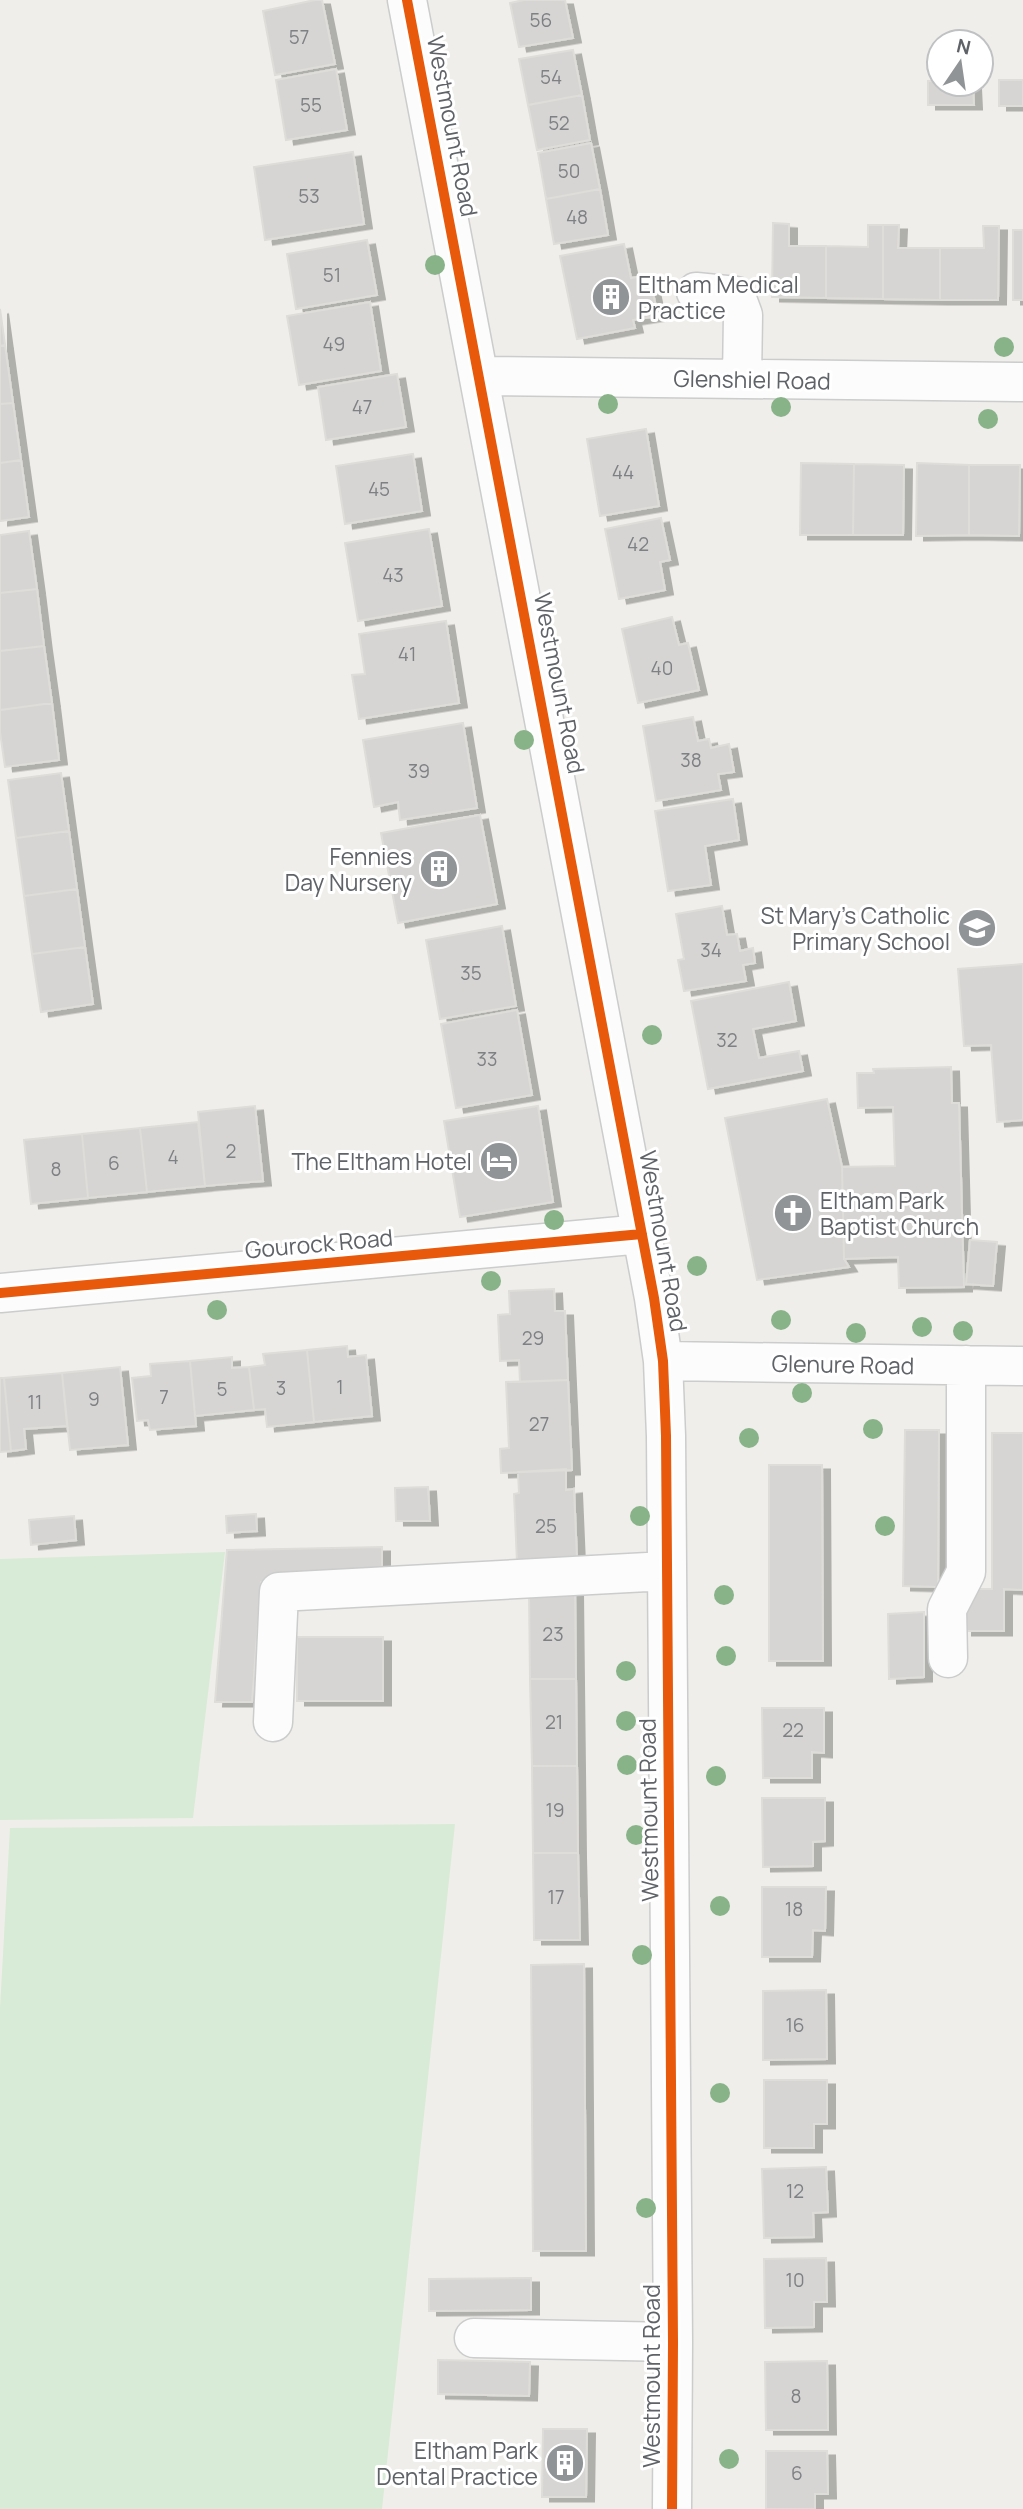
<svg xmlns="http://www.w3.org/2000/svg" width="1023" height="2509" font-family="Manrope,sans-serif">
<defs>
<filter id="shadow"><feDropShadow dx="8" dy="4.5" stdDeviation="0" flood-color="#0004"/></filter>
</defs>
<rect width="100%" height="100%" fill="#efeeea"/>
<path fill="#d8ebd6" d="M 225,1552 L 193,1818 L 0,1820 L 0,1559 Z
M 455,1824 L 382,2509 L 0,2509 L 0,2008 L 10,1828 Z"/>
<path fill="#d6d5d3" stroke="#deddd9" stroke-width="2" filter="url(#shadow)" d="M 315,0 L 322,0 L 335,64 L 275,75 L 263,11 Z
M 524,0 L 565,0 L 573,38 L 519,47 L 510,3 Z
M 573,50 L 582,95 L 528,105 L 519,59 Z
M 336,69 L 347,130 L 286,140 L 276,80 Z
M 999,80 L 1023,80 L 1023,106 L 999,106 Z
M 928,81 L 939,81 L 939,84 L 973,84 L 974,105 L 928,105 Z
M 582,95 L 590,140 L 537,150 L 528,105 Z
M 591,143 L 600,189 L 546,199 L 538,153 Z
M 353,152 L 364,224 L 265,240 L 254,167 Z
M 600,189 L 608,235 L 554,244 L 546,199 Z
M 773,223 L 789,224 L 789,246 L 826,246 L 826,298 L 772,297 Z
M 868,225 L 883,225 L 883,299 L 826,298 L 826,246 L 868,247 Z
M 883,225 L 899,225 L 898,248 L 940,248 L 940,300 L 883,299 Z
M 983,226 L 999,226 L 998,300 L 940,300 L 940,248 L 984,248 Z
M 1013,230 L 1023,230 L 1023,300 L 1013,300 Z
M 367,240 L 377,295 L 296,309 L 287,254 Z
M 624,244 L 631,278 L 649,275 L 658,316 L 633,320 L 635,328 L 577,339 L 560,256 Z
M 370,302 L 381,371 L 299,385 L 287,316 Z
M 0,309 L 5,345 L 0,346 Z
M 5,345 L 13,403 L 0,404 L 0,346 Z
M 397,374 L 406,427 L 326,440 L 318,387 Z
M 13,403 L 21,460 L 0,463 L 0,404 Z
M 646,429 L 659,506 L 600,516 L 587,439 Z
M 413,454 L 422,511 L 345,524 L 336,466 Z
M 21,460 L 29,517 L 0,521 L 0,463 Z
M 801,463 L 854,464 L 853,535 L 800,535 Z
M 917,463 L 969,465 L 969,535 L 916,536 Z
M 854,464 L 904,465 L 903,535 L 853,535 Z
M 969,465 L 1020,465 L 1019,536 L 969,535 Z
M 661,518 L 670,560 L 660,562 L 665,590 L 619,599 L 605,529 Z
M 429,529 L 442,606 L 358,621 L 345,543 Z
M 29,531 L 37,589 L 0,593 L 0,535 Z
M 37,589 L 44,646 L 0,651 L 0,593 Z
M 672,617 L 679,645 L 688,643 L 699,690 L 638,703 L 622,629 Z
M 446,621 L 459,703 L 359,719 L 352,675 L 365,674 L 359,634 Z
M 44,646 L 52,703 L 0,710 L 0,651 Z
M 52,703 L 59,760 L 5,767 L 0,732 L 0,710 Z
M 693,717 L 698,741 L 709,739 L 711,748 L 729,744 L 734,772 L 718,774 L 721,790 L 656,801 L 643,726 Z
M 463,723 L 477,808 L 400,820 L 398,802 L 374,807 L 363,740 Z
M 61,773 L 69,831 L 16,838 L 8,780 Z
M 733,799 L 739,840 L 705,846 L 711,885 L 668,891 L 655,811 Z
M 480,815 L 497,904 L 398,923 L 381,833 Z
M 69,831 L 77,889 L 24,896 L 16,838 Z
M 77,889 L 85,947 L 32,954 L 24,896 Z
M 722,906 L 727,935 L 737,934 L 740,951 L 753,948 L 755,963 L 743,965 L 746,981 L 684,991 L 678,960 L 684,959 L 676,914 Z
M 502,926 L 516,1006 L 440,1019 L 426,940 Z
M 85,947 L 93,1004 L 41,1012 L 32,954 Z
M 1023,964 L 1023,1120 L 997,1122 L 991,1045 L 964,1046 L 958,969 Z
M 789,982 L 796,1021 L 753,1029 L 759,1058 L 799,1051 L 803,1071 L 708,1089 L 691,1001 Z
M 517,1010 L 532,1095 L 456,1108 L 441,1024 Z
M 951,1067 L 952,1103 L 959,1103 L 964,1287 L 899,1288 L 898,1257 L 844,1259 L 842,1167 L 895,1166 L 893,1107 L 858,1108 L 857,1073 L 874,1073 L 873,1069 Z
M 827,1099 L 842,1167 L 844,1259 L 849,1267 L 757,1280 L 725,1118 Z
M 255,1106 L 263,1181 L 205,1186 L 198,1112 Z
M 538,1106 L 553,1202 L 460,1217 L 444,1121 Z
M 198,1122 L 205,1186 L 147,1192 L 140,1128 Z
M 140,1128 L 147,1192 L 88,1198 L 82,1134 Z
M 82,1134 L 88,1198 L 31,1204 L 24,1140 Z
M 970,1240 L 997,1242 L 993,1286 L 966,1284 Z
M 554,1289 L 555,1311 L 565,1311 L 568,1380 L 520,1382 L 519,1360 L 500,1361 L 498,1315 L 510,1314 L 509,1291 Z
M 347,1346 L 348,1357 L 366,1355 L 372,1416 L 314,1422 L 307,1350 Z
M 307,1350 L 314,1422 L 267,1427 L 265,1409 L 254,1410 L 249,1367 L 265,1365 L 263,1354 Z
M 232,1357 L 232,1368 L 249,1367 L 254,1410 L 195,1416 L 190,1361 Z
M 190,1361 L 196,1426 L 150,1430 L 148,1420 L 137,1421 L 132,1378 L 151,1376 L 150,1364 Z
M 120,1367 L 128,1445 L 70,1450 L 62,1373 Z
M 62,1373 L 67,1426 L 24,1429 L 26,1449 L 11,1451 L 4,1378 Z
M 0,1378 L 4,1378 L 11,1451 L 0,1452 Z
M 568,1380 L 572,1470 L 501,1473 L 500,1449 L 509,1448 L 506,1382 Z
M 905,1430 L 939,1430 L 938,1587 L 903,1586 Z
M 992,1433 L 1023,1433 L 1023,1590 L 1004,1589 L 1004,1631 L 964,1631 L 965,1589 L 992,1589 Z
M 769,1465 L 822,1465 L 823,1661 L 769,1661 Z
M 566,1469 L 566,1490 L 574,1489 L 577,1559 L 517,1562 L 514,1494 L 519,1493 L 518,1472 Z
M 428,1487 L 430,1521 L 396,1521 L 395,1488 Z
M 256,1514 L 257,1531 L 227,1533 L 226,1516 Z
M 74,1516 L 76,1540 L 31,1545 L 29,1520 Z
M 382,1547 L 382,1580 L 261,1582 L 252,1702 L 215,1702 L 227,1550 Z
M 575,1589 L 576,1679 L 530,1679 L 529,1590 Z
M 924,1612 L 924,1677 L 889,1679 L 888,1614 Z
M 297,1637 L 383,1637 L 383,1701 L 297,1701 Z
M 530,1679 L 576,1679 L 577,1766 L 532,1766 Z
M 762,1708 L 824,1708 L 824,1753 L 812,1752 L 812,1778 L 763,1778 Z
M 532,1766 L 577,1766 L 578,1853 L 533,1853 Z
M 762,1798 L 825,1798 L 825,1841 L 813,1842 L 813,1866 L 763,1867 Z
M 533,1853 L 578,1853 L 580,1940 L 534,1940 Z
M 762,1887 L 826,1887 L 825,1931 L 813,1930 L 812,1957 L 762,1957 Z
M 584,1964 L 586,2251 L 533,2251 L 531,1965 Z
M 826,1990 L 827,2059 L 763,2060 L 763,1991 Z
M 764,2080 L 827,2080 L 827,2124 L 814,2124 L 814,2148 L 764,2148 Z
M 826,2167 L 828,2212 L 813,2213 L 814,2237 L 764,2238 L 762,2169 Z
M 826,2258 L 827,2302 L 814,2302 L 814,2327 L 765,2328 L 764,2259 Z
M 531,2278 L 531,2310 L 429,2311 L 429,2279 Z
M 438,2360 L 530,2362 L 529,2396 L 438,2394 Z
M 827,2361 L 828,2430 L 766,2430 L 765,2362 Z
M 543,2429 L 587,2429 L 586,2497 L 542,2497 Z
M 766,2451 L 827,2451 L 828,2494 L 815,2494 L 815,2509 L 766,2509 Z"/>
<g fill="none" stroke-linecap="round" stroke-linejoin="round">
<g stroke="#cbcccc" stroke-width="41">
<path id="minor" d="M 407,0 L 654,1298 L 663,1361 L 666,1436 L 673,2342 L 672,2509
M 696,292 L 736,296 L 743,315 L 742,379
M 480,376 L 1023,382
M 0,1293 L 642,1234
M 663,1361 L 1023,1366
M 948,1658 L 947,1609 L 966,1572 L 966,1365
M 273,1722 L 279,1592 L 666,1571
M 474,2338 L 673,2342"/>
</g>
<use href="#minor" stroke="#fdfcfc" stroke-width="38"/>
<g stroke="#fff" stroke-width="15">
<path id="cycleway" d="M 407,0 L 654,1298 L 663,1361 L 666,1436 L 673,2342 L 672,2509
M 0,1293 L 642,1234"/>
</g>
<use href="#cycleway" stroke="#e8590c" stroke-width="10"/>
</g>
<g fill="#88b388">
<circle cx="435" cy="265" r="10"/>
<circle cx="1004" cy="347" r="10"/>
<circle cx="608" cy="404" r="10"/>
<circle cx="781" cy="407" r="10"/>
<circle cx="988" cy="419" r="10"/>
<circle cx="524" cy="740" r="10"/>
<circle cx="652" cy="1035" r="10"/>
<circle cx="554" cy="1220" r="10"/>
<circle cx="697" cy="1266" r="10"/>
<circle cx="491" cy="1281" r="10"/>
<circle cx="217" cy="1310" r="10"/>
<circle cx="781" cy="1320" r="10"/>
<circle cx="922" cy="1327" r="10"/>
<circle cx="963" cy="1331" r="10"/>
<circle cx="856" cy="1333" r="10"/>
<circle cx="802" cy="1393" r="10"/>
<circle cx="873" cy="1429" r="10"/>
<circle cx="749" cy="1438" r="10"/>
<circle cx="640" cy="1516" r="10"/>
<circle cx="885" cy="1526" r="10"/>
<circle cx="724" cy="1595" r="10"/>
<circle cx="726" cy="1656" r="10"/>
<circle cx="626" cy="1671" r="10"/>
<circle cx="626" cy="1721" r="10"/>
<circle cx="627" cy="1765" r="10"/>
<circle cx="716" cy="1776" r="10"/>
<circle cx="636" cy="1835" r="10"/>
<circle cx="720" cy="1906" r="10"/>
<circle cx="642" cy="1955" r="10"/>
<circle cx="720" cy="2093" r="10"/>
<circle cx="646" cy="2208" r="10"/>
<circle cx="729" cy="2459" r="10"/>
</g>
<defs>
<g id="building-disc" transform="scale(2.0125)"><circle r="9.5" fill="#919496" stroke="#fff"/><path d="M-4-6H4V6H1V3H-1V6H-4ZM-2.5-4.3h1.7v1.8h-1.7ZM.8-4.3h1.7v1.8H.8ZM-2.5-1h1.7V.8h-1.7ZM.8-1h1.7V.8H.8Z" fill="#fff"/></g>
<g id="school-disc" transform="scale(2.0125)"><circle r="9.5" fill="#919496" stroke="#fff"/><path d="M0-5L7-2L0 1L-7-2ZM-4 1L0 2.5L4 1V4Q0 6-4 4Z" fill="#fff"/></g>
<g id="hotel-disc" transform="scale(2.0125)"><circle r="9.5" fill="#919496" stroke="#fff"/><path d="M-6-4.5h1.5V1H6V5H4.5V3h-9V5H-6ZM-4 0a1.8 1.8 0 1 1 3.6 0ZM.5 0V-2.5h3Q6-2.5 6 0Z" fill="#fff"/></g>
<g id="church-disc" transform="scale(2.0125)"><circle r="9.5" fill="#919496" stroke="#fff"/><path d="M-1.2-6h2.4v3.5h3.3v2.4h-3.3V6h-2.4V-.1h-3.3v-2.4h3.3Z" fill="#fff"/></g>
</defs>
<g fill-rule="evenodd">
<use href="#building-disc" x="611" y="297"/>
<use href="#building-disc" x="439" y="869"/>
<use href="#school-disc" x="977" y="928"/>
<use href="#hotel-disc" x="499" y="1161"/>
<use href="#church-disc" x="793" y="1213"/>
<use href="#building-disc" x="565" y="2463"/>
</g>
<g text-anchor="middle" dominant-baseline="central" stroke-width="6" stroke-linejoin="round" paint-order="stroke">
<g font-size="19" fill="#7e8184">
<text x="541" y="20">56</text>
<text x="299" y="37">57</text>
<text x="551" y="77">54</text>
<text x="311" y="105">55</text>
<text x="559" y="123">52</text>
<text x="569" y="171">50</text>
<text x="309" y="196">53</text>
<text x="577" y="217">48</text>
<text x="332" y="275">51</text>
<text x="334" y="344">49</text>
<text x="362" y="407">47</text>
<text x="623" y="472">44</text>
<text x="379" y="489">45</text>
<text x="638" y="544">42</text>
<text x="393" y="575">43</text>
<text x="407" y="654">41</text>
<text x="662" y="668">40</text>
<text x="691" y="760">38</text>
<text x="419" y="771">39</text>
<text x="711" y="950">34</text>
<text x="471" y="973">35</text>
<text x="727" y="1040">32</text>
<text x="487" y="1059">33</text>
<text x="231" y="1151">2</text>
<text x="173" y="1157">4</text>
<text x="114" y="1163">6</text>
<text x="56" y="1169">8</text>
<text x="533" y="1338">29</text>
<text x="340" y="1387">1</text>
<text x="281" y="1388">3</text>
<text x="222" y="1389">5</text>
<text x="164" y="1397">7</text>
<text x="94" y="1399">9</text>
<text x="35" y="1402">11</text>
<text x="539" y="1424">27</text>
<text x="546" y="1526">25</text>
<text x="553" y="1634">23</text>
<text x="554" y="1722">21</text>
<text x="793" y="1730">22</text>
<text x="555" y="1810">19</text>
<text x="556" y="1897">17</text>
<text x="794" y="1909">18</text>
<text x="795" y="2025">16</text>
<text x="795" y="2191">12</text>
<text x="795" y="2280">10</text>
<text x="796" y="2396">8</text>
<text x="797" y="2473">6</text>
</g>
<g font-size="23" fill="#5f6368" stroke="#fff">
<text transform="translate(453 126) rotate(79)">Westmount Road</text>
<text transform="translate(752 379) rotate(1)">Glenshiel Road</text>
<text transform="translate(560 683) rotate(79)">Westmount Road</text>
<text transform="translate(664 1241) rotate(80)">Westmount Road</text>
<text transform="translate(319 1243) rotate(-5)">Gourock Road</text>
<text transform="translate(843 1364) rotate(1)">Glenure Road</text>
<text transform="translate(648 1810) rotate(-91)">Westmount Road</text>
<text transform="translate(651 2376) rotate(-90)">Westmount Road</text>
</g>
<g font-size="23" fill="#5f6368" stroke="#fff" text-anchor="end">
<text x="638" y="284" text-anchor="start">Eltham Medical<tspan x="638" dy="26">Practice</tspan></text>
<text x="412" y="856">Fennies<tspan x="412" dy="26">Day Nursery</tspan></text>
<text x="950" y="915">St Mary's Catholic<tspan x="950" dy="26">Primary School</tspan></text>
<text x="472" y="1161">The Eltham Hotel</text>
<text x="820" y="1200" text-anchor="start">Eltham Park<tspan x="820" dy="26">Baptist Church</tspan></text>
<text x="538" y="2450">Eltham Park<tspan x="538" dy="26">Dental Practice</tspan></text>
</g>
</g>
<g transform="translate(960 63) rotate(13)"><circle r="33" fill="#ffffff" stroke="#bfc1c3" stroke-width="2"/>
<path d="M0-5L12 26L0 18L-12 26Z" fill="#919496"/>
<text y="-10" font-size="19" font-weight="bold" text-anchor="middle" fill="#5f6368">N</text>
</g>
</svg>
